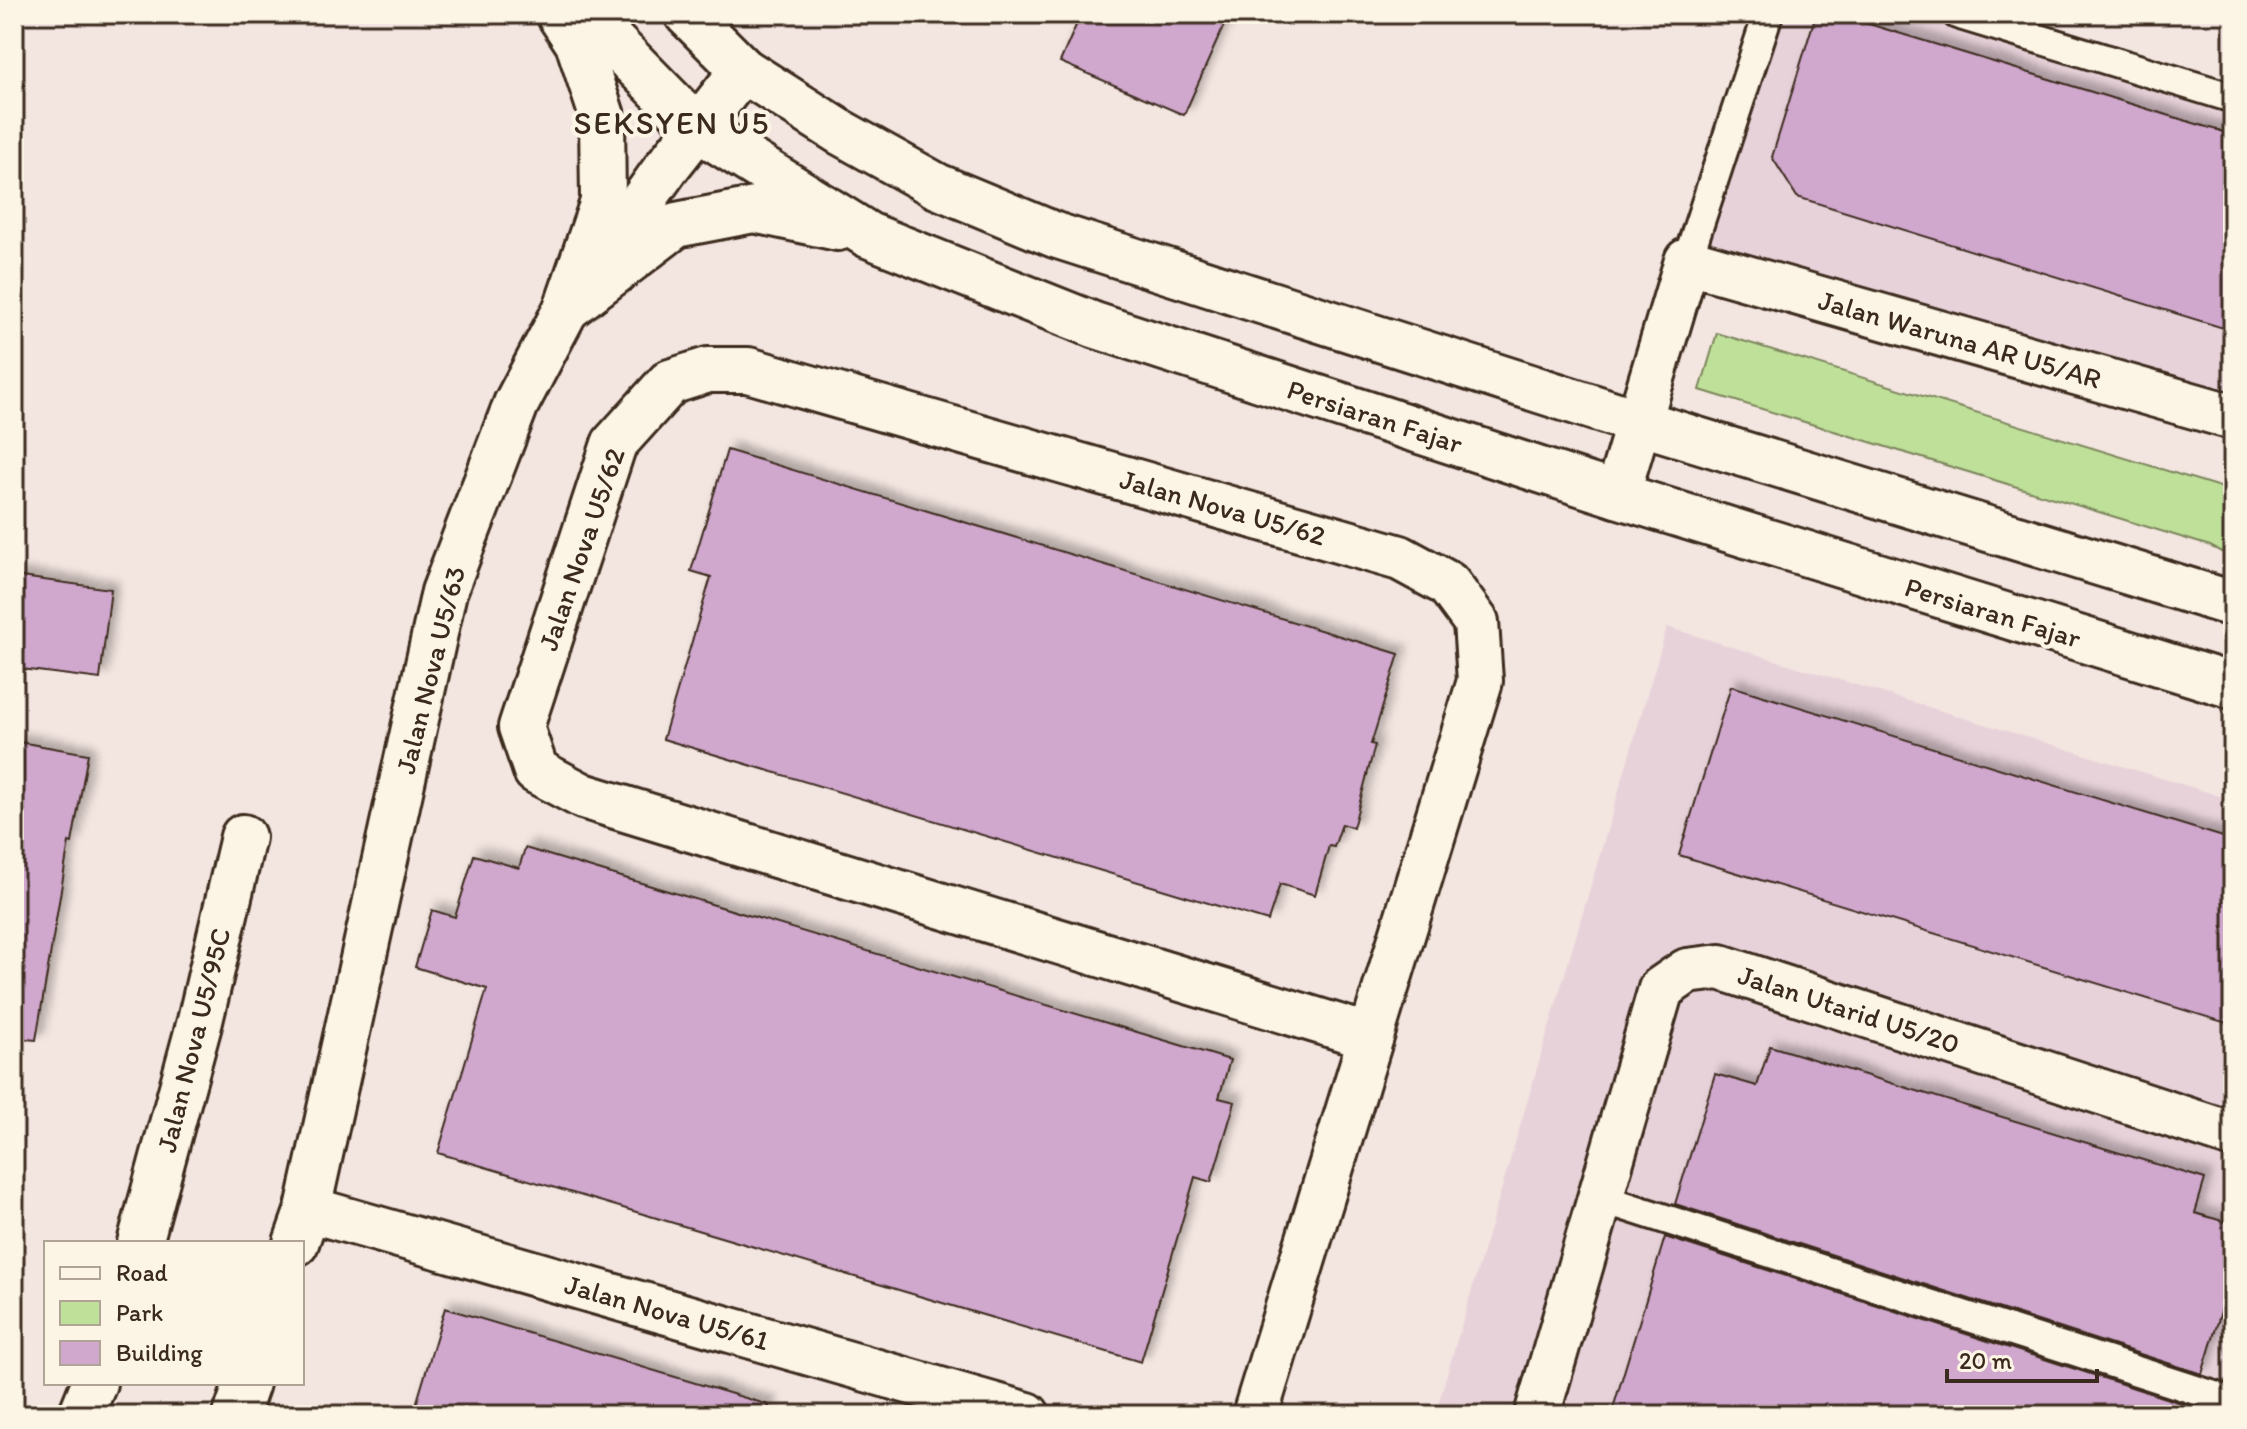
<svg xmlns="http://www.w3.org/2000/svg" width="2247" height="1429" font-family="Itim,sans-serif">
<defs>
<filter id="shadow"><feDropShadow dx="7" dy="-7" stdDeviation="4" flood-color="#0004"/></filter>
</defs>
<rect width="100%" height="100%" fill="#f3e5e0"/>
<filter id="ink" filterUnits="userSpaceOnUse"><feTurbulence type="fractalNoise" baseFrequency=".0125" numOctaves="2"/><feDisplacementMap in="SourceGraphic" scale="16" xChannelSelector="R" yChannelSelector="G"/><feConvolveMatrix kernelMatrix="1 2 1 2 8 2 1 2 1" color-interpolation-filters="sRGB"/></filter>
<g filter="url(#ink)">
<path fill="#e8d2da" d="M 1785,14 L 1910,14 L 2233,113 L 2233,404 L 1706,246 L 1783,17 Z
M 1667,627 L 2233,800 L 2233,1415 L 1435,1415 Z"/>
<path fill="#bee099" stroke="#7c855c" stroke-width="2" d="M 1717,333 L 2233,491 L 2233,558 L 2210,546 L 1700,390 Z"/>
<path fill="#d0a7cd" stroke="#3b2a1e" stroke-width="2" filter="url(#shadow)" d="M 1081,14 L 1229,14 L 1184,115 L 1060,62 Z
M 1816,14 L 1836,14 L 2233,135 L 2233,331 L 1797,197 L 1772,157 Z
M 727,450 L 1399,654 L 1371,744 L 1375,745 L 1353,828 L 1342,824 L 1334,847 L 1329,846 L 1315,895 L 1280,884 L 1268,921 L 663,739 L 711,577 L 691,571 Z
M 14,576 L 111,589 L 100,679 L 14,668 Z
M 1731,686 L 2233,840 L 2233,1025 L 1679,855 Z
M 14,741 L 88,754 L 72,843 L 69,842 L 36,1040 L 14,1038 Z
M 525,848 L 1230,1060 L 1219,1098 L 1235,1102 L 1211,1182 L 1195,1177 L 1141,1362 L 438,1153 L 487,989 L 415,967 L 432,910 L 455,917 L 474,855 L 519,868 Z
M 1770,1046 L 2205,1179 L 2195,1213 L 2233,1224 L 2233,1272 L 2202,1374 L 1675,1204 L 1715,1074 L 1757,1086 Z
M 1665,1237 L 2190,1406 L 2188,1415 L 1611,1415 Z
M 445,1308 L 769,1405 L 768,1415 L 413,1415 Z"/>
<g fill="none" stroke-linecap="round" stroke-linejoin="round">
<g stroke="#3b2a1e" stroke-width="34">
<path id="service" d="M 1957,14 L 2233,98
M 1687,261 L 1768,14
M 1600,1198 L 2233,1402"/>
</g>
<g stroke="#3b2a1e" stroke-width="50">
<path id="minor" d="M 1617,495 L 1687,261 L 2233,417
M 308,1209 L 1027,1415
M 140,1243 L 200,1021 L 243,837
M 81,1415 L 94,1383
M 1255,1415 L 1480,681 L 1476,622 L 1448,584 L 1400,558 L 748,370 L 708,370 L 670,382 L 614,444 L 521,727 L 536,771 L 583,796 L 1371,1037
M 1537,1415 L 1661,989 L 1687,971 L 1720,967 L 2233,1135"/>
</g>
<g stroke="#3b2a1e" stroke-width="50">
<path id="tertiary" d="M 296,1243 L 308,1209 L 444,592 L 516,404 L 566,309 L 666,168 L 743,70
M 236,1415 L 247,1383"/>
</g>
<g stroke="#3b2a1e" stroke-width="50">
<path id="secondary" d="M 559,14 L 578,43 L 602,116 L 603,202 L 566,309
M 585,14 L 697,128 L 868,235 L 1094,325 L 1617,495 L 2233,686
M 687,14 L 743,70 L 840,132 L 937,186 L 1055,235 L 1639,422 L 2233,604
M 566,309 L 676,225 L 754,210 L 838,228"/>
</g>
<use href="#service" stroke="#fcf5e5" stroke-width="28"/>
<use href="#minor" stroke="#fcf5e5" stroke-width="44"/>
<use href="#tertiary" stroke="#fcf5e5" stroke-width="44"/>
<use href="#secondary" stroke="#fcf5e5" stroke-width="44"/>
</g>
</g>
<g text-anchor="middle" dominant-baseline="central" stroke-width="8" stroke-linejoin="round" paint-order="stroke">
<g font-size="28" fill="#3b2a1e" stroke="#fcf5e5">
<text transform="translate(1960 339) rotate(16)">Jalan Waruna AR U5/AR</text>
<text transform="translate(1375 416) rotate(18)">Persiaran Fajar</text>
<text transform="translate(1223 507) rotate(16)">Jalan Nova U5/62</text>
<text transform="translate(581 549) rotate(-71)">Jalan Nova U5/62</text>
<text transform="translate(1993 612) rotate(17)">Persiaran Fajar</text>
<text transform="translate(430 670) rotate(-76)">Jalan Nova U5/63</text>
<text transform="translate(1849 1009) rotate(18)">Jalan Utarid U5/20</text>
<text transform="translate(193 1040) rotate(-76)">Jalan Nova U5/95C</text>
<text transform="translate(667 1312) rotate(16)">Jalan Nova U5/61</text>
</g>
<g font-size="32" letter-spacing="2" fill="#3b2a1e" stroke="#fcf5e5">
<text x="672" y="123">SEKSYEN U5</text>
</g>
</g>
<rect width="2247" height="1429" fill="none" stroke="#fcf5e5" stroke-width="48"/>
<rect x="24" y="24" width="2199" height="1381" fill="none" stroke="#3b2a1e" stroke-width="3" filter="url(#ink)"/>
<rect x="44" y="1241" width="260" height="144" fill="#fcf5e5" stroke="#afa495" stroke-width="2"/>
<rect x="60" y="1267" width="40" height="12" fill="#fcf5e5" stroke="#afa495" stroke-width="2"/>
<text x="116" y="1281" font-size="24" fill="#3b2a1e">Road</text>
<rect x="60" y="1301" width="40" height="24" fill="#bee099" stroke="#afa495" stroke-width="2"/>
<text x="116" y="1321" font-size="24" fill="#3b2a1e">Park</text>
<rect x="60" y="1341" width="40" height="24" fill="#d0a7cd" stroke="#afa495" stroke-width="2"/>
<text x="116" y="1361" font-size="24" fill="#3b2a1e">Building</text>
<path d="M1947 1369v12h150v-12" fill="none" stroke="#3b2a1e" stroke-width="4"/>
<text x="1959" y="1369" font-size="24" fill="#3b2a1e" stroke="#fcf5e5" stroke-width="6" paint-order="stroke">20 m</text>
</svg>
